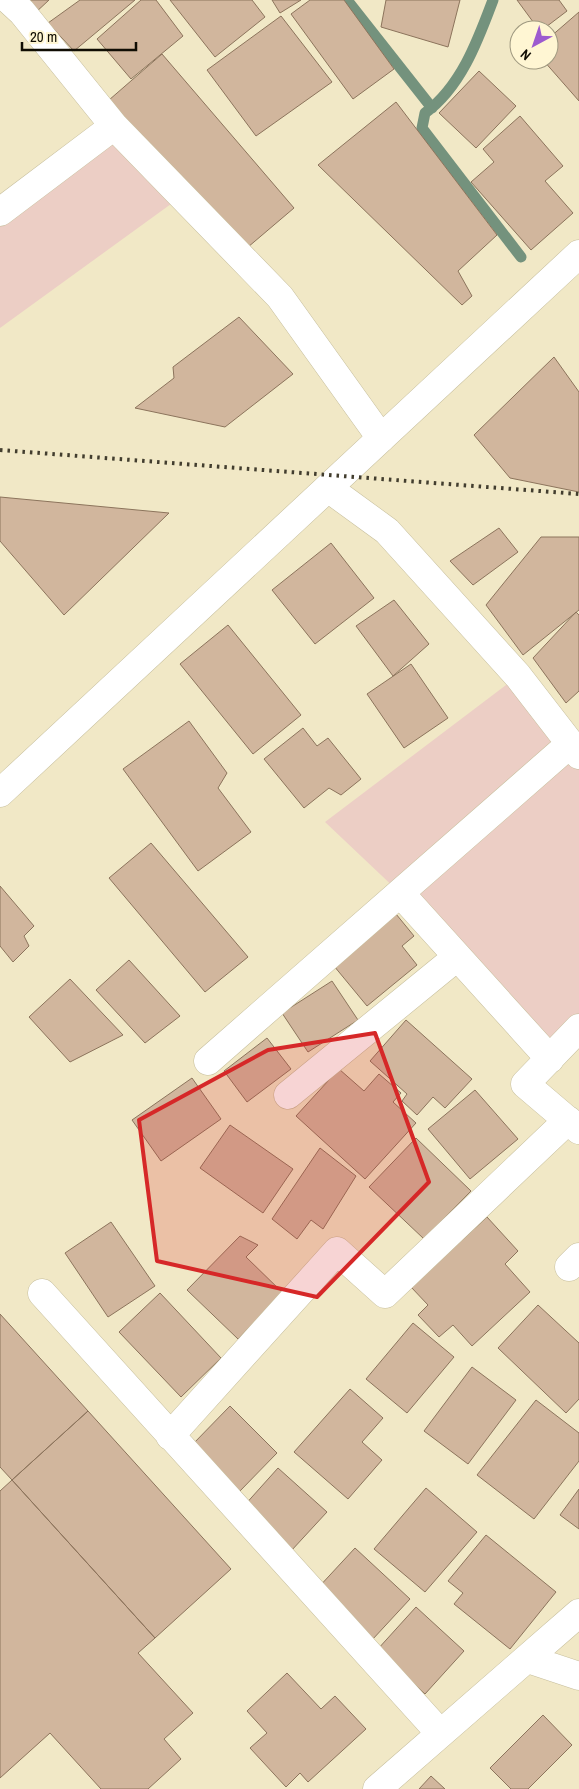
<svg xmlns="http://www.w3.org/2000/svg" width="579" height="1789" font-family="'Archivo Narrow',sans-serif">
<rect width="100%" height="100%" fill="#f1e8c6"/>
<path fill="#eccec5" d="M 114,126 L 182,196 L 0,328 L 0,212 Z
M 518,676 L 579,755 L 579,1028 L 550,1059 L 400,893 L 325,822 Z"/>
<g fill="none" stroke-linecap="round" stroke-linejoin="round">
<path stroke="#74927d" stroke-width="11" d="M 347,0 L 432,108
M 493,0 C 478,40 461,87 425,113 L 422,128 L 521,257"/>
</g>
<path fill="#d1b69d" stroke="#8c745c" d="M 21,0 L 49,0 L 34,14 Z
M 80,0 L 135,0 L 74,51 L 48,23 Z
M 141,0 L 156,0 L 183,36 L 131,79 L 97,39 Z
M 170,0 L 252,0 L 265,17 L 215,57 Z
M 272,0 L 301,0 L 280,13 Z
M 310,0 L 344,0 L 394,69 L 353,99 L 291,14 Z
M 386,0 L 460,0 L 448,47 L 381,27 Z
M 517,0 L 559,0 L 567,11 L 542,30 L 539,30 Z
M 579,12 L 579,101 L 543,60 L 549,60 L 549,38 Z
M 281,16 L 332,82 L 256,136 L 207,70 Z
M 162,54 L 294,208 L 241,253 L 109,100 Z
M 479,71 L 516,106 L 476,148 L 439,113 Z
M 396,102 L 497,235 L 458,271 L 472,296 L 462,305 L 318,165 Z
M 520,116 L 563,166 L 545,181 L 573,213 L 531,250 L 471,182 L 494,162 L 483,149 Z
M 239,317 L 293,374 L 225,427 L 135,408 L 174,378 L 173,367 Z
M 554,357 L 579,392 L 579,492 L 510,478 L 474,435 Z
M 0,497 L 169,513 L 64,615 L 0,541 Z
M 499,528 L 518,552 L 473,585 L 450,561 Z
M 541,537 L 579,537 L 579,610 L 523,655 L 486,605 Z
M 331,543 L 374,598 L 315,644 L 272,590 Z
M 394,600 L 429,644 L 393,676 L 356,626 Z
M 576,612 L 579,615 L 579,691 L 566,703 L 533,658 Z
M 228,625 L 301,715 L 253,754 L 180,664 Z
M 411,664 L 448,718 L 404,748 L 367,694 Z
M 189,721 L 227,773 L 218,788 L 251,832 L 198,871 L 123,769 Z
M 303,728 L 317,746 L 328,738 L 361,779 L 341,795 L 329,788 L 304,808 L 264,759 Z
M 151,843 L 248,957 L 205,992 L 109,878 Z
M 0,886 L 34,926 L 24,936 L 29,946 L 13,962 L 0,946 Z
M 396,914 L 414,936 L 402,946 L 417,965 L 367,1006 L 334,966 Z
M 129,960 L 180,1016 L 145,1043 L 96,990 Z
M 70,979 L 123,1035 L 70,1062 L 29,1017 Z
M 332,981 L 358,1020 L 308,1052 L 282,1013 Z
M 406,1020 L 472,1079 L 445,1108 L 433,1097 L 417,1115 L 402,1101 L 407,1094 L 370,1061 Z
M 267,1038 L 291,1069 L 247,1102 L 224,1071 Z
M 339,1069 L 364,1091 L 379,1074 L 401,1093 L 393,1102 L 416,1123 L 365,1179 L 296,1116 Z
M 192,1078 L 221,1119 L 161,1161 L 132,1120 Z
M 475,1090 L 518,1139 L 470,1179 L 428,1129 Z
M 230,1125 L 293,1169 L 263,1213 L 200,1168 Z
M 416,1138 L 471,1191 L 424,1239 L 369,1187 Z
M 320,1148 L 356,1176 L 323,1229 L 311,1220 L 297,1239 L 272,1219 Z
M 487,1217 L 518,1251 L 505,1264 L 530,1292 L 472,1346 L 453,1325 L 439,1337 L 418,1315 L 428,1305 L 411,1287 Z
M 111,1222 L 155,1286 L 108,1317 L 65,1253 Z
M 240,1236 L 258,1245 L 246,1257 L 283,1293 L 238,1339 L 187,1290 Z
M 160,1293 L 221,1358 L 181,1397 L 119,1332 Z
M 538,1305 L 579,1343 L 579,1399 L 566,1413 L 498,1348 Z
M 0,1314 L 88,1411 L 12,1480 L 0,1467 Z
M 413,1323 L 454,1357 L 407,1413 L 366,1379 Z
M 472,1367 L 516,1400 L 468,1464 L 424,1431 Z
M 350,1389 L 383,1418 L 362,1442 L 382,1460 L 348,1499 L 294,1452 Z
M 536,1400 L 579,1433 L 579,1461 L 534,1519 L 477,1475 Z
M 230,1406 L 277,1453 L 239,1492 L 192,1445 Z
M 88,1411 L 231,1569 L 155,1638 L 12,1480 Z
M 278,1468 L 327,1512 L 291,1551 L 243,1507 Z
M 12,1480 L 155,1638 L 138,1653 L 193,1713 L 164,1739 L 181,1759 L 148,1789 L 101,1789 L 50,1733 L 0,1778 L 0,1491 Z
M 426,1488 L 477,1532 L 425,1592 L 374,1549 Z
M 579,1489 L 579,1529 L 560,1515 Z
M 486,1535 L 556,1592 L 510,1649 L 454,1604 L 463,1593 L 448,1581 Z
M 355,1548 L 410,1599 L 372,1640 L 317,1589 Z
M 416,1607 L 464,1651 L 425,1694 L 377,1650 Z
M 287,1673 L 321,1709 L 335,1696 L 366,1729 L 308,1782 L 300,1773 L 286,1787 L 250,1748 L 267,1733 L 247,1711 Z
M 543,1715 L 572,1745 L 528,1789 L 511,1789 L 490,1768 Z
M 431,1776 L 445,1789 L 419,1789 Z"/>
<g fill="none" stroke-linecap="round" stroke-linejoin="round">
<g stroke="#c6be9c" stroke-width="29">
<path id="minor" d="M 9,0 L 22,12 L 114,126 L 280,297 L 381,438
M 0,212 L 114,126
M 328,488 L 387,531 L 518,676 L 579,755
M 400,893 L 550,1059
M 579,1028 L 525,1084 L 579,1130
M 208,1061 L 570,744
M 288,1095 L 457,957
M 569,1267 L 579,1257
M 42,1293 L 440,1733
M 170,1436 L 337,1251 L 385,1294 L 568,1120
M 528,1659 L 579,1676
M 377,1789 L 579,1613"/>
</g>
<g stroke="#c6be9c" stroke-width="29">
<path id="tertiary" d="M 0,793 L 579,254"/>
</g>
<use href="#minor" stroke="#fff" stroke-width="28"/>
<use href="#tertiary" stroke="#fff" stroke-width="28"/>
<path stroke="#423d2e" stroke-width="4" stroke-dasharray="2.5 5" stroke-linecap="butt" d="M 0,450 L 579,494"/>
</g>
<path fill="#d62828" fill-opacity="0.2" stroke="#d62828" stroke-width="4" stroke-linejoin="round" d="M 375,1033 L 429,1182 L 317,1297 L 157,1261 L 139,1120 L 268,1050 Z"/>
<g transform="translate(534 45) rotate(220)"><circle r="24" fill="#fff6d3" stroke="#9f9980"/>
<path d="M0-4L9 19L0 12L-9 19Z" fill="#9d5acf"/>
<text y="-8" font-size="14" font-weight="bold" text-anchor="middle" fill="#100d03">N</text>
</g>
<path d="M22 42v8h114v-8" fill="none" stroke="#100d03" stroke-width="2.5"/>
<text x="30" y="42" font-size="15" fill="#100d03" stroke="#fff6d3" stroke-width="4" paint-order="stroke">20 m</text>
</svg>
